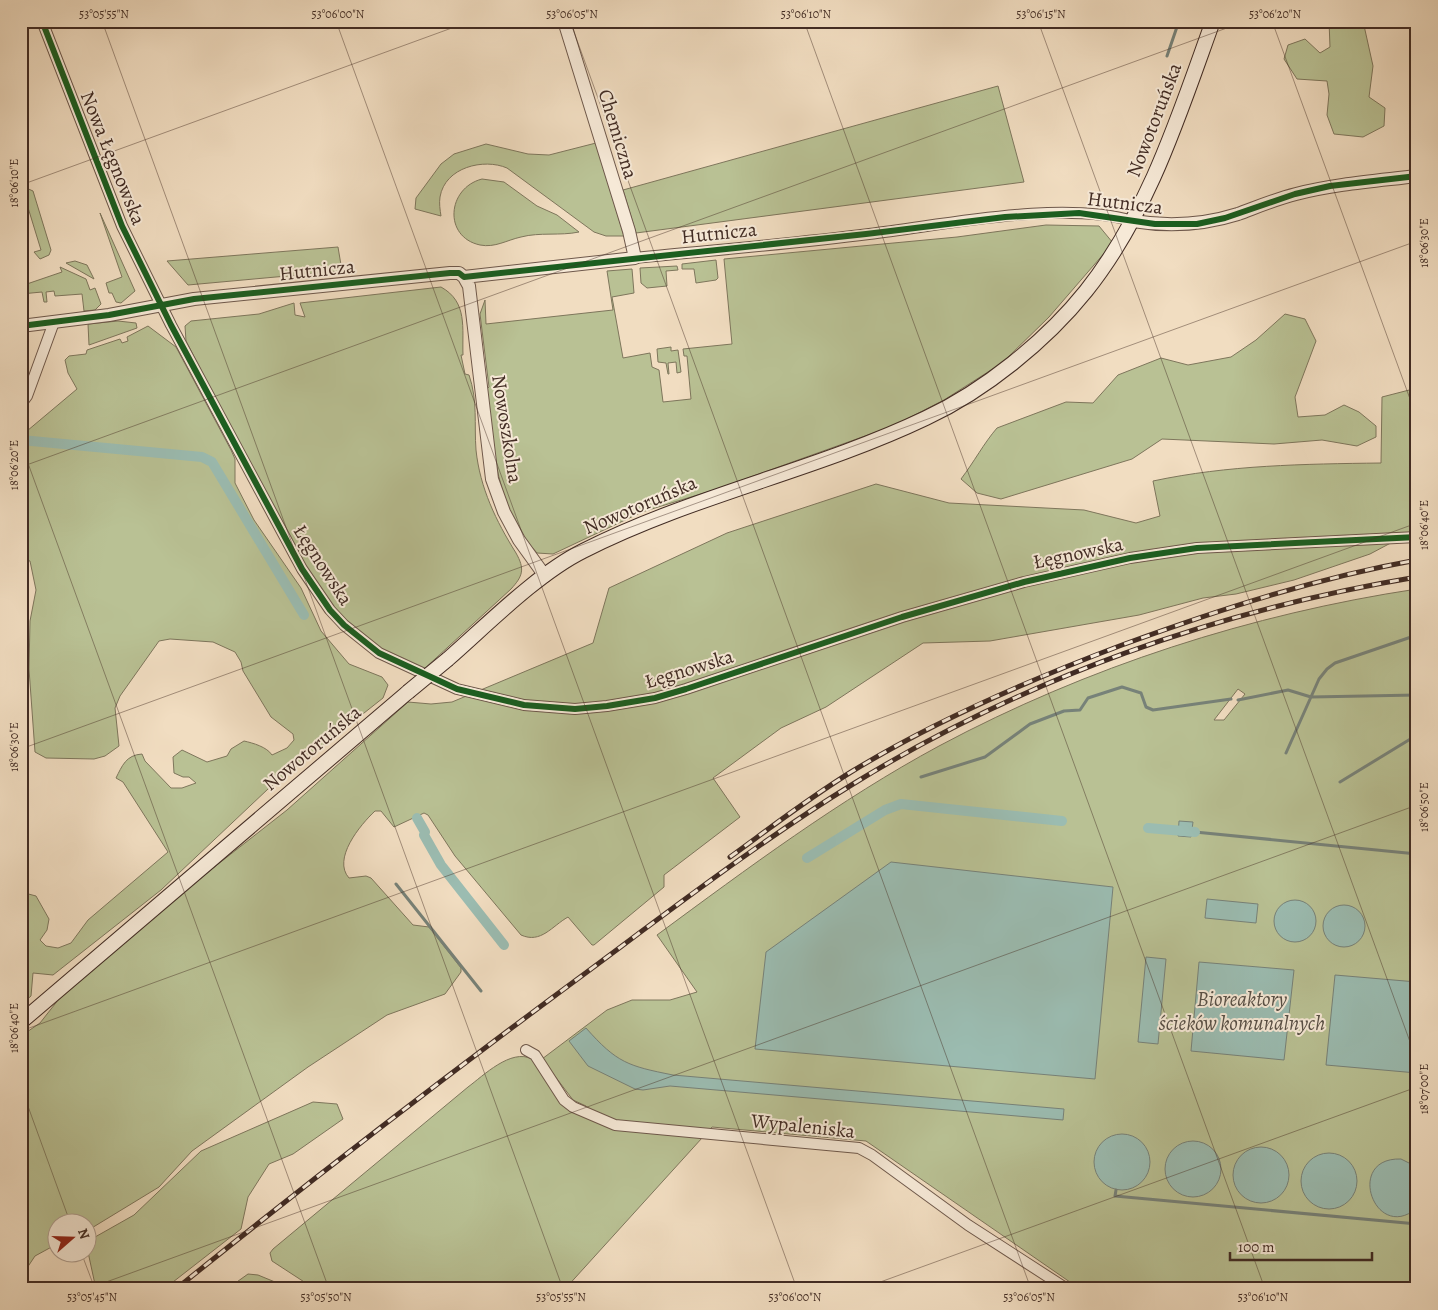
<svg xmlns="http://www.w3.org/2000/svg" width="1438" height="1310" font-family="Alegreya,serif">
<rect width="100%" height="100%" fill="#f1ddc1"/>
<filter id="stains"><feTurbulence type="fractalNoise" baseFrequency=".004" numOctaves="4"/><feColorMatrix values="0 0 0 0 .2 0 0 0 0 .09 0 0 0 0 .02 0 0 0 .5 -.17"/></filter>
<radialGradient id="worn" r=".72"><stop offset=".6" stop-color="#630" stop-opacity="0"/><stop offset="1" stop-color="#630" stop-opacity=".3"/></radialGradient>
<path fill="#b9c194" stroke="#7e765c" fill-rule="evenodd" d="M 1329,21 L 1363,21 L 1373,66 L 1369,97 L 1385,108 L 1384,126 L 1363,137 L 1334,134 L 1327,115 L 1329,94 L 1327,81 L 1297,79 L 1284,59 L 1288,45 L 1305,39 L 1320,53 L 1330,47 Z
M 998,86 L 1024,182 L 636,233 L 623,190 Z
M 596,143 L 624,236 L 606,236 L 594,232 L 507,168 C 484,158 445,167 440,197 C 439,203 440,210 441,216 L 415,209 L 416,198 L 441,164 L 454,154 L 486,144 L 528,154 L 549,155 Z
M 482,179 L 504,182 L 537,206 L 557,215 L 579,232 C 560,236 540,232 521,237 C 507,240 495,248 480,245 C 443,237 447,188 482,179 Z
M 24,187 L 33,191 L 51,250 L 49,255 L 40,259 L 34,252 L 41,250 L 22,188 Z
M 100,213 L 135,291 L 121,303 L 116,302 L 112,293 L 109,293 L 106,283 L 122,277 Z
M 1046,225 L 1099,226 L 1113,243 L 1049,317 L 1002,363 L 944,400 L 893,426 L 717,489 L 642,512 L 553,554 L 537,553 C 496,509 493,447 486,390 L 489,387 L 480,314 L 485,300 L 486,324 L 613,310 L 607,271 L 632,269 L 634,293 L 612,297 L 623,358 L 650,353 L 652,367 L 659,370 L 663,402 L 691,399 L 687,356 L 684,356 L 683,349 L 732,344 L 724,259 L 957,237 Z
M 338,247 L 342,271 L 188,285 L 167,261 Z
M 716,260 L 718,278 L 716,280 L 696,283 L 694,269 L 682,269 L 682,264 Z
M 75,261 L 87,265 L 94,279 L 66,263 Z
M 677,266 L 678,270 L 666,271 L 667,286 L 647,288 L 641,283 L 640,268 Z
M 60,267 L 86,279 L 90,290 L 95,288 L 101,304 L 95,310 L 84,311 L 82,294 L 55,296 L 54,291 L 46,292 L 47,302 L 44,302 L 42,292 L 21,294 L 21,286 L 62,272 Z
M 441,287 C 468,302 462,328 463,355 L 461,355 L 465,374 L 469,375 C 478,401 474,424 476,450 C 480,488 496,521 516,553 C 525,569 523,576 511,589 L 423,670 C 402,659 379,650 361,634 C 314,595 285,533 258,480 C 234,434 210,387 186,341 L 185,326 L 191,321 L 259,314 L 294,303 L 295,315 L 305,317 L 300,303 Z
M 1285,314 L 1305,319 L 1316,341 L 1295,397 L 1298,417 L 1325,415 L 1344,405 L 1359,412 L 1376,426 L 1376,437 L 1357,446 L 1322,440 L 1274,444 L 1162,439 L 1132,459 L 1001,499 L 977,493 L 961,479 C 974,462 984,443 997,428 L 1066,402 L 1093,403 L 1118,375 L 1161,358 L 1188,365 L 1231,357 L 1256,340 Z
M 118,321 L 136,323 L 137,328 L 89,345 L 88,324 Z
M 148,326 L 176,347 L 231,450 L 235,459 L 235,483 L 254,520 L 301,588 L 321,631 L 349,664 L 382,677 L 388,685 L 383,698 L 268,789 L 161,890 L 53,975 L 33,973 L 31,996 L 21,1005 L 21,892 L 36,896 L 49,919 L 47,930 L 40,940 L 46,946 L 58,948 L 71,943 L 88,920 L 168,852 L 123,782 L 116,778 C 122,766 126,755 142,754 L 145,761 L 171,788 L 182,788 L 196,783 L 189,777 L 183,777 L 174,773 L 173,757 L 182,750 L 207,762 L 227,756 L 231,749 L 244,741 C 253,743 267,747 272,755 L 287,748 L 294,740 L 293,734 L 271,717 L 243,671 L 241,662 L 235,652 L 213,642 L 170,639 L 159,641 L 120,696 L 115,708 L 119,746 L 105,756 L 94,759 L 46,758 L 35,752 L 29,669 L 30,621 L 36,590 L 30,561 L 21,558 L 21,436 L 77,389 L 68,373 L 65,360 L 69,356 L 86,354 L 87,350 L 120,339 L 122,343 L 128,341 L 127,337 Z
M 671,347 L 671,351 L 678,350 L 681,372 L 677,373 L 676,362 L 668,363 L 669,374 L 668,374 L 666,363 L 658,362 L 657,349 Z
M 1417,388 L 1417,529 L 1370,554 L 1294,580 L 1236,594 L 1203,598 L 1139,615 L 990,641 L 923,643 L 826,707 L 781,728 L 713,778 L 740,817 L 664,875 L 664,887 L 594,945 L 592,945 L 568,917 C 552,926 541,944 521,935 L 455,856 L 428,815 L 424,813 L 394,827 L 381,811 L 375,811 C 360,825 332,859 349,878 L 366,876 L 371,878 L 413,925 L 429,927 L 461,968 L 461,972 L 445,994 L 387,1015 L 308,1067 L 192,1151 L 159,1187 L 95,1226 L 88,1230 L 88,1222 L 58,1222 L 57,1244 L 35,1256 L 21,1277 L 21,1036 L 40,1023 L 66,990 L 185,890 L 287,810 L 408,702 L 431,704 L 452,702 L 593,643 L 609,588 L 727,533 L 876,484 L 949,503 L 1084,510 L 1136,523 L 1160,516 L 1153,481 C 1228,465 1304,464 1381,463 L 1382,397 Z
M 1417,589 L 1417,1289 L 1080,1289 L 866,1141 L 712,1127 L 565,1289 L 315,1289 L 272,1261 L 270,1253 L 273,1249 L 468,1087 C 483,1076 511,1048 532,1059 L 568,1110 L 585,1117 L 586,1106 L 573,1100 L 542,1059 L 607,1010 L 632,1000 L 670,1000 L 697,992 L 657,935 C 748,868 839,800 939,746 C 1087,667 1251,614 1417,589 ZM 1238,689 L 1245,694 L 1224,720 L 1214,720 Z
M 313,1102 L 337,1104 L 343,1119 L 293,1154 L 269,1164 L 248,1197 L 241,1229 L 164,1289 L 96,1289 L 88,1252 L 88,1241 L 134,1215 L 201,1151 Z
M 248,1274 L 258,1275 L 275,1282 L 269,1289 L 227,1289 Z"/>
<path fill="#9bbcb1" stroke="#778279" d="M 1179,821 L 1193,822 L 1191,837 L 1178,836 Z
M 891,862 L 1113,887 L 1095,1079 L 755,1049 L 766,952 Z
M 1207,899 L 1258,904 L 1256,923 L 1205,918 Z
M1274 921a21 21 0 1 1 42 0a21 21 0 1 1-42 0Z
M1323 926a21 21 0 1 1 42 0a21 21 0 1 1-42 0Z
M 1146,957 L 1166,959 L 1158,1044 L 1138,1042 Z
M 1199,962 L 1294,970 L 1284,1060 L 1191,1051 Z
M 1335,975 L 1417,982 L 1417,1073 L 1326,1065 Z
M 586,1028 C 617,1063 628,1066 673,1075 L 1064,1109 L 1063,1120 L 670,1086 L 643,1090 L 635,1089 L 588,1066 L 569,1041 Z
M1094 1162a28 28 0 1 1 56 0a28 28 0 1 1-56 0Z
M1165 1169a28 28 0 1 1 56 0a28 28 0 1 1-56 0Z
M1233 1175a28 28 0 1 1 56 0a28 28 0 1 1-56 0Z
M1301 1181a28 28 0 1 1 56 0a28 28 0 1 1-56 0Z
M 1401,1159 L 1417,1167 L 1417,1208 C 1375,1244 1344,1157 1401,1159 Z"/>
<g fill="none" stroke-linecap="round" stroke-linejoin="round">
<path stroke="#778279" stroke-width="3" d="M 1167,56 L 1179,21
M 1238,700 L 1288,690 L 1311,697 L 1417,695
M 1286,753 L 1319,679 L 1327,669 L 1335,663 L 1417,635
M 921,777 L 985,757 L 1030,724 L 1064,711 L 1080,710 L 1088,698 L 1122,687 L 1141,693 L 1146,707 L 1153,710 L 1231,699
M 1340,782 L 1417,735
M 1195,832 L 1417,854
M 396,884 L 481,991
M 1116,1190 L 1115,1196 L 1417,1224"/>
<path stroke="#9bbcb1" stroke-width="10" d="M 21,440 L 202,457 L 212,462 L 304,615
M 417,818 L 425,832 L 424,835 L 441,865 L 504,945
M 1148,828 L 1195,832
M 807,858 L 885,810 L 901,804 L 1062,821"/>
<g stroke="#6e584b" stroke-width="12">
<path id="minor" d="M 42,21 L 122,226 L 171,325 L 302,569 L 330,610 L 344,625 L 379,653 L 457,689 L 524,705 L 575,709 L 607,706 L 655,698 L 686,689 L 902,617 L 1024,582 L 1130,558 L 1197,548 L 1417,537
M 635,258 C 713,250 791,244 869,234 C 946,225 1059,200 1133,221
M 21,404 L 27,396 L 54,322
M 526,1050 L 535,1055 L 564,1100 L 573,1107 L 615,1125 L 859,1148 L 872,1155 L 968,1225 L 1067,1289"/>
</g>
<g stroke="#6e584b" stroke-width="14">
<path id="tertiary" d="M 1133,221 C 1169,227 1203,225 1238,214 C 1257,207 1276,199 1296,194 C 1335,184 1376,181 1417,176
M 464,277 L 469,286 L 492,479 L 504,512 L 519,540 L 545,576
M 21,326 L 109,315 L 194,299 L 450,273 L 459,273 L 464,277 L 635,258 L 629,231 L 564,21"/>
</g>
<g stroke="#422c24" stroke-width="16">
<path id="secondary" d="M 448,659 C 487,625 537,574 583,551 C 693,495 815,471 926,418 C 984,391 1046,341 1086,291 C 1149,212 1179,115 1213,21
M 21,1022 L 408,692"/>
</g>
<use href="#minor" stroke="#f6e9d7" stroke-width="10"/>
<use href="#tertiary" stroke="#f6e9d7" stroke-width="12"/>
<use href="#secondary" stroke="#f6e9d7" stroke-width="14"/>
<g stroke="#422c24" stroke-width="5">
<path id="rail" d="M 730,857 C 770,828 809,798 851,772 C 936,720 1029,680 1122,645 C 1218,610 1316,578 1417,560
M 176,1289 C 312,1179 450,1073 591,969 C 677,905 762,840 853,784 C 1025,678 1218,610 1417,577"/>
</g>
<use href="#rail" stroke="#f6e9d7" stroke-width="3" stroke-dasharray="9" stroke-linecap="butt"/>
<g stroke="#422c24" stroke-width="16" stroke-linecap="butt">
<path id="secondary-bridge" d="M 408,692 L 448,659"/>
</g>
<use href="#secondary-bridge" stroke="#f6e9d7" stroke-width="14"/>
<g stroke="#f6e9d7" stroke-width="9">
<path id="cycleway" d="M 42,21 L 122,226 L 171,325 L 302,569 L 330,610 L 344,625 L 379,653 L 457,689 L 524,705 L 575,709 L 607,706 L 655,698 L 686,689 L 902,617 L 1024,582 L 1130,558 L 1197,548 L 1417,537
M 21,326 L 109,315 L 194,299 L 450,273 L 459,273 L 464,277 L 866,234 L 1005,217 L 1079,213 L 1155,224 L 1197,224 L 1225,218 L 1295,194 L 1330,186 L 1417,176"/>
</g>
<use href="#cycleway" stroke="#1b5e20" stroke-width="6"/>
</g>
<path fill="none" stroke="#422c24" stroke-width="1" stroke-opacity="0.45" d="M 102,21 L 563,1289M 336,21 L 797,1289M 570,21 L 1031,1289M 804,21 L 1265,1289M 1038,21 L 1417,1061M 1272,21 L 1417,418M 21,185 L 471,21M 21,444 L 329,1289M 21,467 L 1246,21M 21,749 L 1417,241M 21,1031 L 1417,523M 21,1087 L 70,1222M 81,1252 L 95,1289M 87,1289 L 1417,805M 861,1289 L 1417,1087"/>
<g text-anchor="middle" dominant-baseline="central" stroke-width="4" stroke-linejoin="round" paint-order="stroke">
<g font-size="20" fill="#422c24" stroke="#f6e9d7">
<text transform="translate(1154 120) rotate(-69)">Nowotoruńska</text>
<text transform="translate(618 134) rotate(73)">Chemiczna</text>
<text transform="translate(113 158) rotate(68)">Nowa Łęgnowska</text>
<text transform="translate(1125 203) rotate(7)">Hutnicza</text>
<text transform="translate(719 233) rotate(-6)">Hutnicza</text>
<text transform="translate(317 270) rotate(-6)">Hutnicza</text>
<text transform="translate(507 429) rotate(81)">Nowoszkolna</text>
<text transform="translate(640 505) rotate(-23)">Nowotoruńska</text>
<text transform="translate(1078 553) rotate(-12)">Łęgnowska</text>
<text transform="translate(323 565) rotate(57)">Łęgnowska</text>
<text transform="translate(689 669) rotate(-17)">Łęgnowska</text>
<text transform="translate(312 748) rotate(-40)">Nowotoruńska</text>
<text transform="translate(803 1126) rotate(6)">Wypaleniska</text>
</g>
<g font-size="21" font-style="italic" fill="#585047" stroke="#f6e9d7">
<text x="1242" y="999">Bioreaktory<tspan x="1242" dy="24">ścieków komunalnych</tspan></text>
</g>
</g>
<rect width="1438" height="1310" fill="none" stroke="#f1ddc1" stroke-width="55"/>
<g transform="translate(72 1238) rotate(70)"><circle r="24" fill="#f6e9d7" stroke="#ae9d8f"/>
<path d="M0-4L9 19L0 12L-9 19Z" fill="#8f2418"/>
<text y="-8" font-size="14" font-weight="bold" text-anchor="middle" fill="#422c24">N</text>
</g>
<path d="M1230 1252v8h142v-8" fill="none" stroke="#422c24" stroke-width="2.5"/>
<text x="1238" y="1252" font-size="15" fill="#422c24" stroke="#f6e9d7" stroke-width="4" paint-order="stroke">100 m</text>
<rect x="28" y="28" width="1382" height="1254" fill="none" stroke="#422c24" stroke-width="2"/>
<g font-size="12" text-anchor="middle" fill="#422c24">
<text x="104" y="18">53°05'55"N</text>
<text x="338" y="18">53°06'00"N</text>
<text x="572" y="18">53°06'05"N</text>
<text x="806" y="18">53°06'10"N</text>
<text x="1041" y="18">53°06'15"N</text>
<text x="1275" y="18">53°06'20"N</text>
<text transform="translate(14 183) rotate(-90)" y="4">18°06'10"E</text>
<text transform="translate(1424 243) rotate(-90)" y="4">18°06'30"E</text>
<text transform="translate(14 465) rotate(-90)" y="4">18°06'20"E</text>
<text transform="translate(1424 525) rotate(-90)" y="4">18°06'40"E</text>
<text transform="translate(14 747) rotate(-90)" y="4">18°06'30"E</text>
<text transform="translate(1424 807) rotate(-90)" y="4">18°06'50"E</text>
<text transform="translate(14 1028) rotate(-90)" y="4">18°06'40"E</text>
<text transform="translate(1424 1089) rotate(-90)" y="4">18°07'00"E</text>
<text x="92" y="1301">53°05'45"N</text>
<text x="326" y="1301">53°05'50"N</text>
<text x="561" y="1301">53°05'55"N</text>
<text x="795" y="1301">53°06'00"N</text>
<text x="1029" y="1301">53°06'05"N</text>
<text x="1263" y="1301">53°06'10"N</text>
</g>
<rect width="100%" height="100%" filter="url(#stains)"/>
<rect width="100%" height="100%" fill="url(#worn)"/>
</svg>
